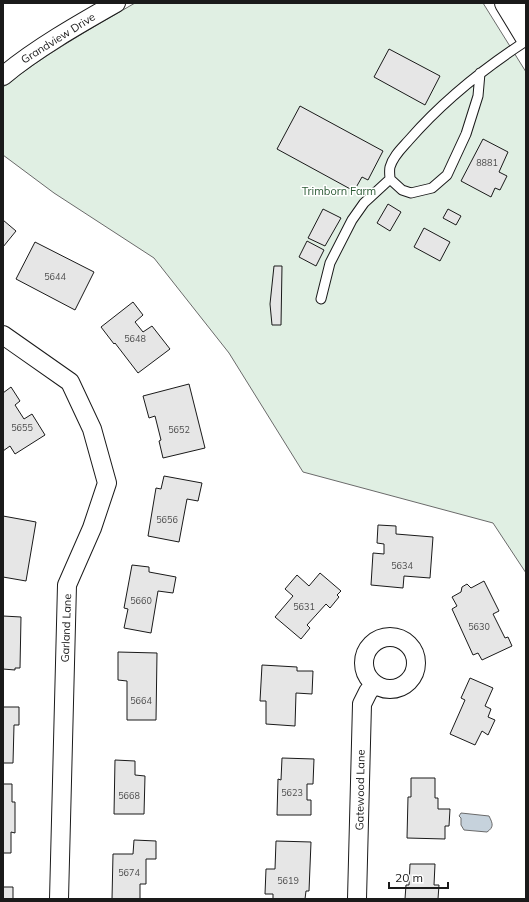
<svg xmlns="http://www.w3.org/2000/svg" width="529" height="902" font-family="Mulish,sans-serif">
<rect width="100%" height="100%" fill="#fff"/>
<path fill="#e0efe3" stroke="#6a6a6a" d="M 135,3 L 483,3 L 526,72 L 526,573 L 493,523 L 303,472 L 229,353 L 154,258 L 54,193 L 3,155 L 3,87 C 44,55 90,29 135,3 Z"/>
<path fill="#c6d2dc" stroke="#6a6a6a" d="M 461,813 L 489,816 C 493,824 494,827 487,832 L 464,830 L 461,825 L 461,818 L 459,816 Z"/>
<path fill="#e6e6e6" stroke="#1a1a1a" d="M 389,49 L 440,76 L 425,105 L 374,77 Z
M 300,106 L 383,151 L 368,180 L 362,177 L 354,191 L 277,149 Z
M 483,139 L 508,152 L 499,172 L 507,176 L 500,190 L 495,188 L 491,197 L 461,181 Z
M 388,204 L 401,212 L 390,231 L 377,223 Z
M 323,209 L 341,218 L 325,246 L 308,238 Z
M 448,209 L 461,216 L 456,225 L 443,218 Z
M 3,220 L 16,231 L 3,247 Z
M 424,228 L 450,242 L 440,261 L 414,247 Z
M 307,241 L 324,250 L 316,266 L 299,257 Z
M 35,242 L 94,272 L 75,310 L 16,279 Z
M 274,266 L 282,266 L 281,325 L 272,325 L 270,304 Z
M 133,302 L 143,315 L 135,322 L 143,332 L 152,326 L 170,349 L 138,373 L 115,343 L 114,344 L 101,327 Z
M 189,384 L 205,448 L 163,458 L 159,441 L 161,440 L 155,416 L 149,418 L 143,396 Z
M 11,387 L 20,401 L 15,405 L 24,419 L 32,414 L 45,435 L 15,454 L 10,446 L 3,451 L 3,393 Z
M 164,476 L 202,483 L 198,501 L 187,499 L 179,542 L 148,536 L 156,488 L 161,489 Z
M 3,516 L 36,522 L 26,581 L 3,577 Z
M 378,525 L 396,526 L 396,534 L 433,537 L 430,578 L 404,576 L 403,588 L 371,585 L 373,553 L 384,554 L 384,544 L 377,543 Z
M 132,565 L 149,567 L 149,572 L 176,577 L 173,593 L 158,591 L 151,633 L 124,628 L 128,609 L 124,608 Z
M 320,573 L 341,591 L 337,595 L 339,597 L 330,608 L 326,604 L 307,625 L 310,628 L 301,639 L 275,617 L 293,596 L 285,589 L 297,575 L 309,586 Z
M 484,581 L 499,611 L 493,614 L 505,638 L 508,637 L 512,646 L 482,660 L 478,653 L 473,655 L 452,609 L 457,606 L 452,597 L 461,592 L 462,587 L 467,584 L 471,588 Z
M 3,616 L 21,617 L 20,668 L 15,668 L 15,670 L 3,669 Z
M 118,652 L 157,653 L 156,720 L 127,720 L 127,681 L 118,680 Z
M 262,665 L 297,667 L 297,671 L 313,671 L 312,694 L 296,693 L 295,726 L 266,724 L 266,701 L 260,701 Z
M 470,678 L 493,688 L 485,706 L 491,709 L 488,717 L 495,720 L 488,735 L 482,731 L 475,745 L 450,734 L 465,700 L 461,698 Z
M 3,707 L 19,707 L 19,725 L 14,725 L 13,763 L 3,763 Z
M 282,758 L 314,759 L 313,784 L 307,784 L 307,800 L 311,800 L 311,815 L 277,815 L 278,779 L 281,780 Z
M 115,760 L 135,761 L 135,775 L 145,776 L 144,814 L 114,814 Z
M 411,778 L 435,778 L 435,798 L 438,798 L 438,809 L 450,809 L 449,826 L 445,826 L 445,839 L 407,838 L 408,797 L 411,797 Z
M 3,784 L 12,784 L 12,802 L 15,802 L 15,833 L 11,832 L 11,853 L 3,853 Z
M 134,840 L 156,841 L 156,859 L 146,859 L 146,884 L 140,884 L 140,899 L 112,899 L 113,854 L 133,854 Z
M 276,841 L 311,842 L 309,891 L 306,891 L 305,899 L 273,899 L 273,894 L 265,894 L 266,869 L 275,869 Z
M 410,864 L 435,864 L 434,885 L 439,885 L 438,899 L 405,899 L 406,885 L 409,885 Z
M 3,887 L 13,887 L 13,899 L 3,899 Z"/>
<g fill="none" stroke-linecap="round" stroke-linejoin="round">
<g stroke="#1a1a1a" stroke-width="11">
<path id="service" d="M 480,73 L 478,96 L 466,134 L 447,175 L 432,188 L 411,193 L 402,190 L 390,179 C 390,176 389,171 390,167 C 393,156 402,148 409,140 C 443,101 483,69 526,41
M 321,299 L 330,263 L 352,220 L 364,203 L 390,179"/>
</g>
<g stroke="#1a1a1a" stroke-width="20">
<path id="minor" d="M 526,6 L 519,25 L 526,27
M 3,76 C 35,49 79,24 116,3
M 3,335 L 70,382 L 92,429 L 107,483 L 92,528 L 67,585 L 59,899
M364 663a26 26 0 1 1 52 0a26 26 0 1 1-52 0Z
M 357,899 L 362,704 L 368,692 L 374,684"/>
</g>
<g stroke="#1a1a1a" stroke-width="24">
<path id="tertiary" d="M 506,3 L 526,36"/>
</g>
<use href="#service" stroke="#fff" stroke-width="9"/>
<use href="#minor" stroke="#fff" stroke-width="18"/>
<use href="#tertiary" stroke="#fff" stroke-width="22"/>
</g>
<g text-anchor="middle" dominant-baseline="central" stroke-width="3" stroke-linejoin="round" paint-order="stroke">
<g font-size="9" fill="#4d4d4d">
<text x="487" y="162">8881</text>
<text x="55" y="276">5644</text>
<text x="135" y="338">5648</text>
<text x="22" y="427">5655</text>
<text x="179" y="429">5652</text>
<text x="167" y="519">5656</text>
<text x="402" y="565">5634</text>
<text x="141" y="600">5660</text>
<text x="304" y="606">5631</text>
<text x="479" y="626">5630</text>
<text x="141" y="700">5664</text>
<text x="292" y="792">5623</text>
<text x="129" y="795">5668</text>
<text x="129" y="872">5674</text>
<text x="288" y="880">5619</text>
</g>
<g font-size="11" fill="#1a1a1a" stroke="#fff">
<text transform="translate(58 38) rotate(-32)">Grandview Drive</text>
<text transform="translate(66 628) rotate(-88)">Garland Lane</text>
<text transform="translate(360 790) rotate(-89)">Gatewood Lane</text>
</g>
<g font-size="11" fill="#2b5a34" stroke="#fff">
<text x="339" y="191">Trimborn Farm</text>
</g>
</g>
<rect width="529" height="902" fill="none" stroke="#1a1a1a" stroke-width="8"/>
<path d="M389 882v6h59v-6" fill="none" stroke="#1a1a1a" stroke-width="2"/>
<text x="395" y="882" font-size="12" fill="#1a1a1a" stroke="#ffffff" stroke-width="3" paint-order="stroke">20 m</text>
</svg>
